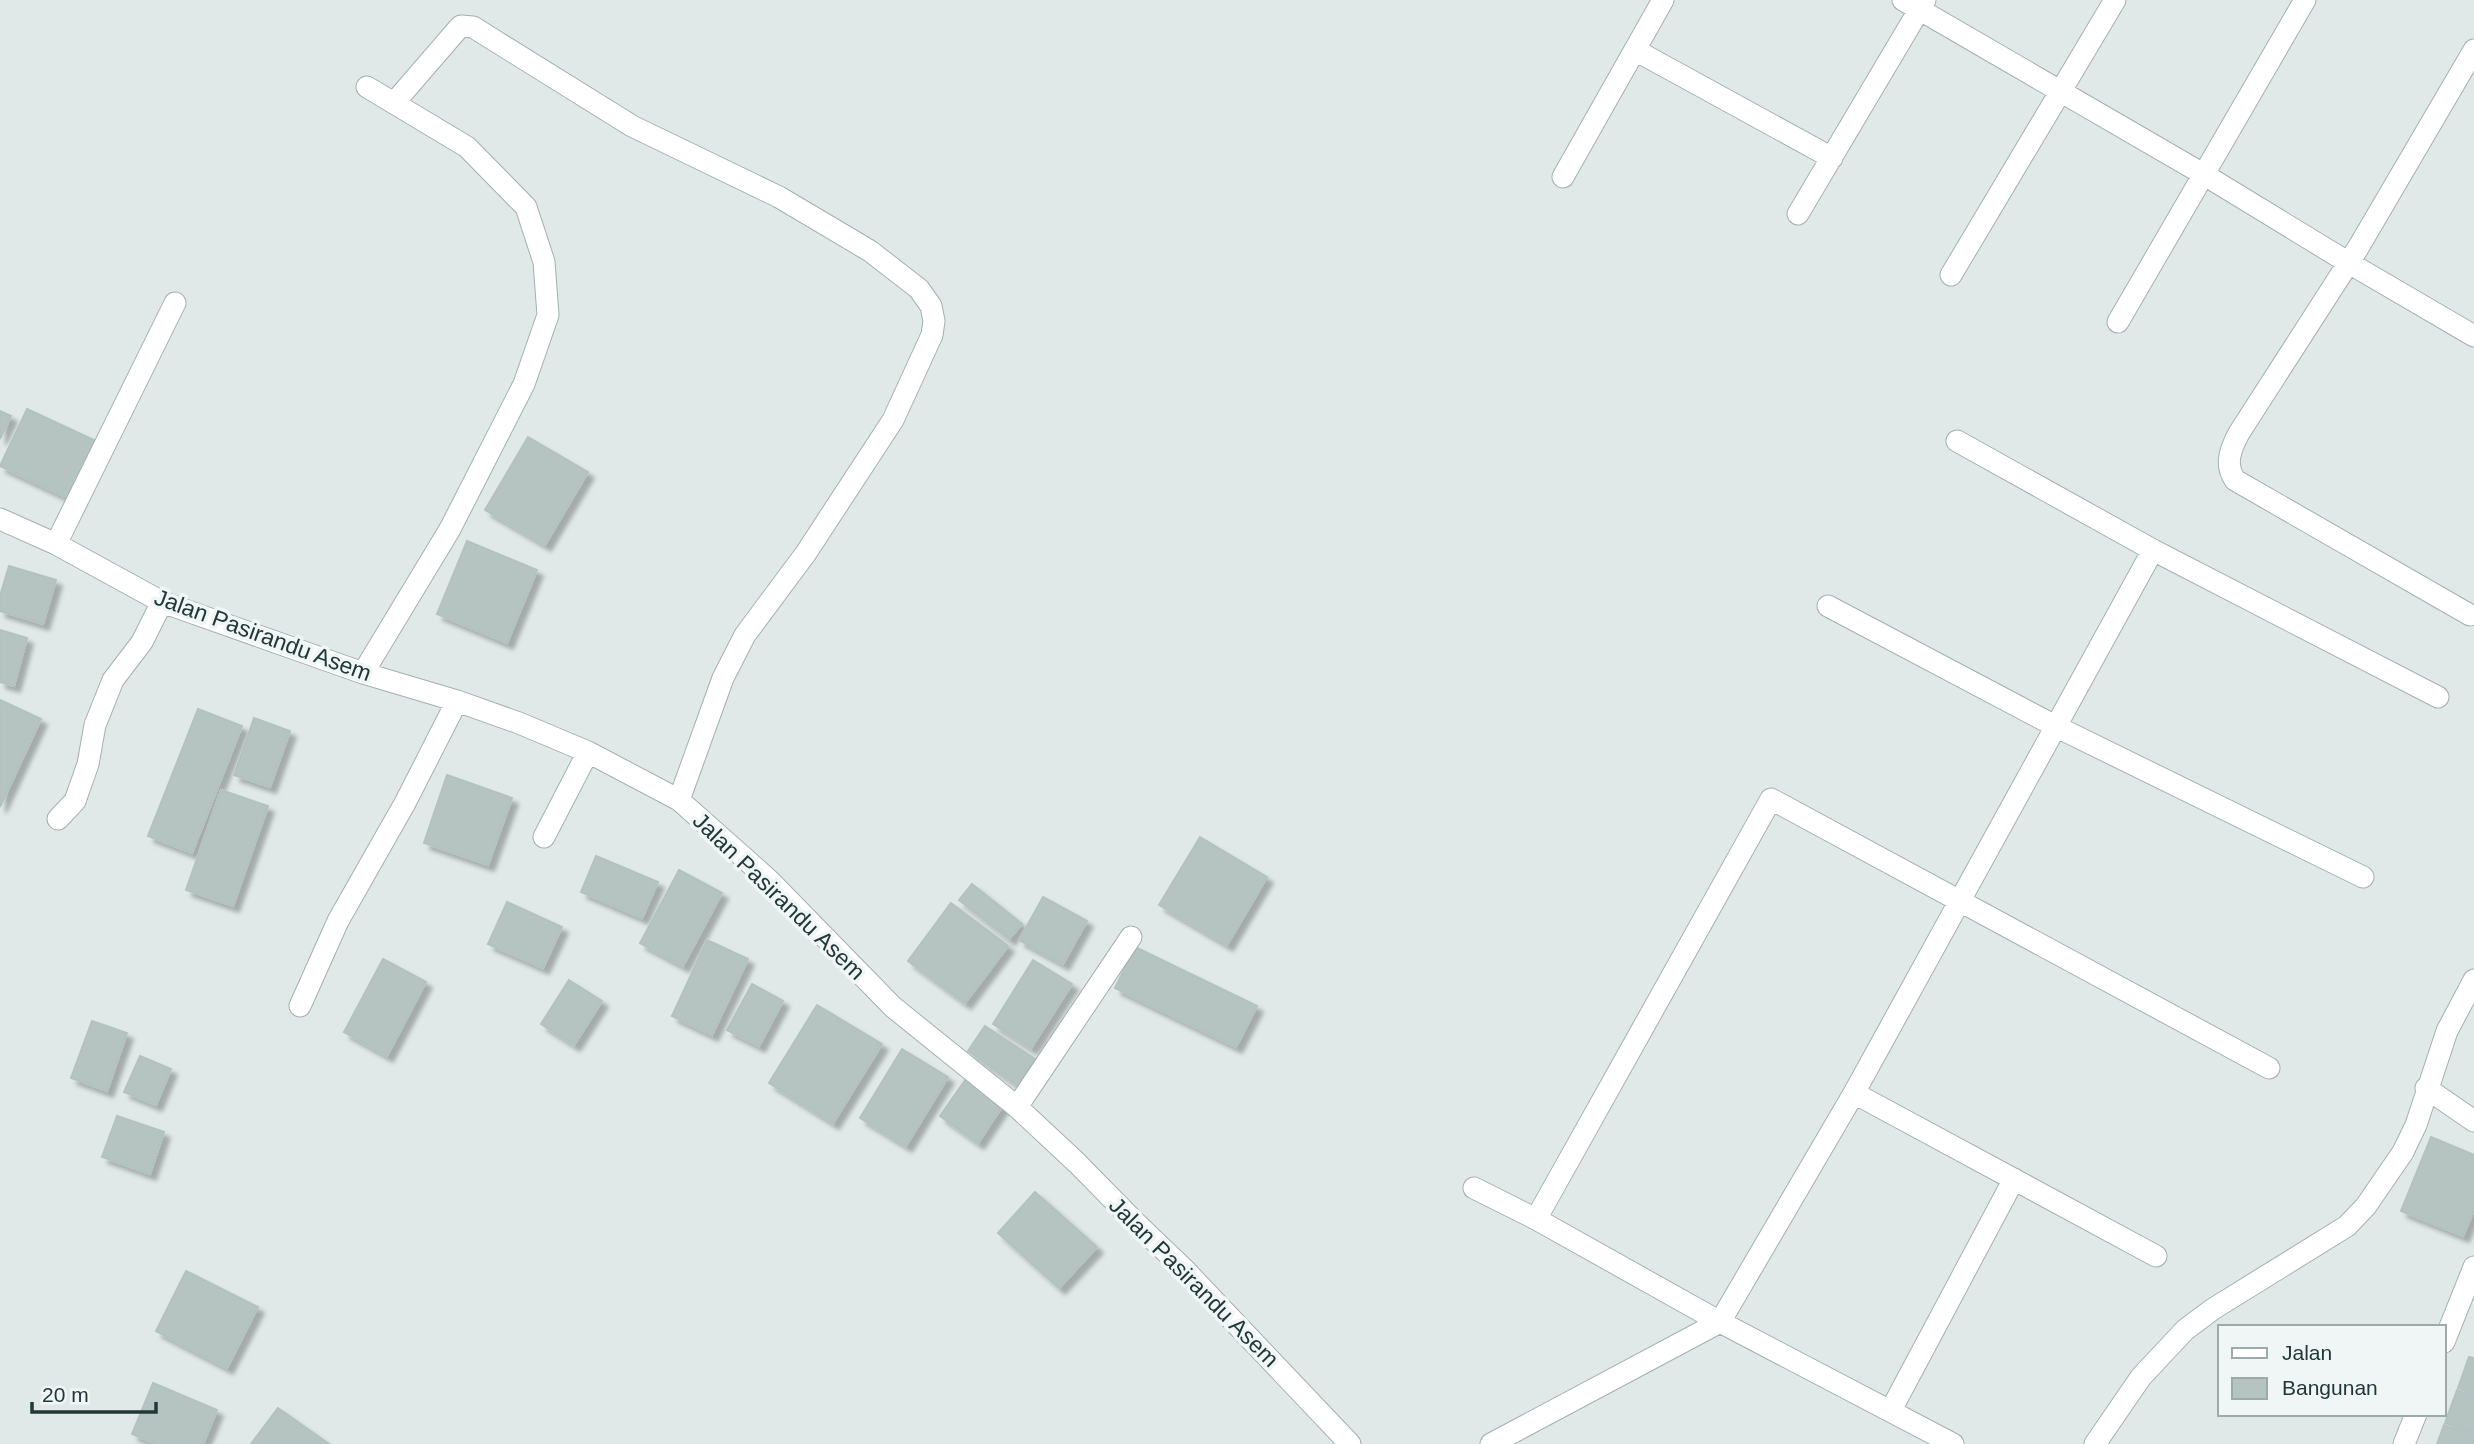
<svg xmlns="http://www.w3.org/2000/svg" width="2474" height="1444" font-family="Helvetica,sans-serif">
<defs>
<filter id="shadow"><feDropShadow dx="6" dy="6" stdDeviation="2" flood-color="#0004"/></filter>
</defs>
<rect width="100%" height="100%" fill="#e0e9e8"/>
<path fill="#b5c4c1" stroke="#b3c2c0" stroke-width="2" filter="url(#shadow)" d="M 27,409 L 98,442 L 70,499 L 0,466 Z
M 0,411 L 11,416 L 0,439 Z
M 528,437 L 588,472 L 545,545 L 485,510 Z
M 467,541 L 537,570 L 507,643 L 437,614 Z
M 9,566 L 56,580 L 43,624 L 0,611 L 0,596 Z
M 0,630 L 27,638 L 14,686 L 0,682 Z
M 0,700 L 41,719 L 0,807 Z
M 198,709 L 242,726 L 192,853 L 148,836 Z
M 254,718 L 290,731 L 270,787 L 234,775 Z
M 447,775 L 512,798 L 488,865 L 424,843 Z
M 221,790 L 268,806 L 233,906 L 186,890 Z
M 1200,837 L 1267,877 L 1227,945 L 1159,905 Z
M 596,856 L 658,882 L 642,918 L 581,892 Z
M 679,870 L 722,893 L 683,966 L 640,943 Z
M 972,884 L 1022,924 L 1009,939 L 959,900 Z
M 1043,897 L 1087,921 L 1063,964 L 1019,940 Z
M 507,902 L 562,927 L 543,968 L 488,944 Z
M 951,903 L 1008,946 L 965,1003 L 908,961 Z
M 707,940 L 748,959 L 712,1035 L 672,1016 Z
M 1135,947 L 1257,1006 L 1236,1047 L 1115,988 Z
M 383,959 L 426,982 L 387,1056 L 344,1032 Z
M 1033,960 L 1072,984 L 1031,1048 L 993,1024 Z
M 569,980 L 602,1001 L 574,1045 L 541,1024 Z
M 752,984 L 783,1001 L 759,1046 L 727,1030 Z
M 817,1005 L 882,1044 L 833,1123 L 769,1083 Z
M 92,1021 L 127,1033 L 107,1091 L 71,1078 Z
M 985,1026 L 1035,1059 L 1017,1085 L 968,1051 Z
M 902,1049 L 948,1077 L 906,1146 L 860,1118 Z
M 140,1056 L 171,1069 L 156,1105 L 124,1092 Z
M 966,1079 L 1003,1105 L 978,1143 L 940,1116 Z
M 117,1116 L 164,1132 L 150,1174 L 102,1157 Z
M 2431,1137 L 2474,1155 L 2474,1210 L 2463,1236 L 2401,1211 Z
M 1035,1192 L 1097,1247 L 1059,1288 L 998,1233 Z
M 186,1271 L 258,1307 L 227,1368 L 156,1331 Z
M 2469,1357 L 2474,1358 L 2474,1394 L 2458,1388 Z
M 153,1383 L 217,1410 L 203,1444 L 156,1444 L 132,1434 Z
M 2457,1390 L 2474,1397 L 2474,1433 L 2445,1423 Z
M 278,1408 L 329,1444 L 251,1444 Z
M 2444,1425 L 2474,1436 L 2474,1444 L 2437,1444 Z"/>
<g fill="none" stroke-linecap="round" stroke-linejoin="round">
<g stroke="#a3b0b0" stroke-width="23">
<path id="minor" d="M 1903,0 L 2203,174 L 2349,263 L 2474,336
M 1635,50 L 1832,158
M 394,103 L 457,30 L 461,26 L 473,27 L 632,126 L 779,197 L 870,251 L 919,289 L 931,306 L 934,321 L 932,335 L 893,420 L 806,553 L 745,635 L 723,678 L 679,800
M 1563,177 L 1663,0
M 1798,214 L 1925,0
M 1951,275 L 2115,0
M 2118,322 L 2305,0
M 1957,441 L 2153,550 L 2438,697
M 0,519 L 56,544 L 162,602 L 363,673 L 457,701 L 519,723 L 588,752 L 679,800 L 770,881 L 893,1007 L 1017,1107 L 1077,1163 L 1137,1224 L 1184,1269 L 1350,1444
M 56,544 L 175,303
M 1828,606 L 2057,727 L 2363,877
M 2470,615 L 2235,480 C 2224,464 2231,448 2239,433 L 2358,248 L 2474,50
M 363,673 L 450,529 L 524,384 L 548,315 L 544,262 L 526,207 L 467,147 L 367,87
M 58,819 L 75,801 L 88,764 L 95,725 L 113,680 L 142,642 L 162,602
M 544,837 L 588,752
M 300,1006 L 338,921 L 405,803 L 457,701
M 2426,1088 L 2474,1121
M 1854,1093 L 2156,1256
M 1017,1107 L 1131,937
M 1474,1188 L 1536,1219 L 1720,1322 L 1953,1444
M 1536,1219 L 1771,799 L 2269,1068
M 2444,1342 L 2474,1267
M 1891,1410 L 2014,1179
M 1491,1444 L 1720,1322 L 1854,1093 L 2153,550
M 2095,1444 L 2141,1377 L 2185,1330 L 2213,1309 L 2347,1226 L 2366,1206 L 2403,1152 L 2416,1125 L 2447,1031 L 2474,980
M 2404,1444 L 2416,1414"/>
</g>
<use href="#minor" stroke="#fff" stroke-width="21"/>
</g>
<g text-anchor="middle" dominant-baseline="central" stroke-width="7" stroke-linejoin="round" paint-order="stroke">
<g font-size="23" fill="#223838" stroke="#f0f6f5">
<text transform="translate(263 635) rotate(20)">Jalan Pasirandu Asem</text>
<text transform="translate(779 896) rotate(44)">Jalan Pasirandu Asem</text>
<text transform="translate(1194 1282) rotate(45)">Jalan Pasirandu Asem</text>
</g>
</g>
<rect x="2218" y="1325" width="228" height="91" fill="#f0f6f5" stroke="#9eaaa9" stroke-width="2"/>
<rect x="2232" y="1348" width="35" height="10" fill="#ffffff" stroke="#9eaaa9" stroke-width="2"/>
<text x="2282" y="1360" font-size="21" fill="#223838">Jalan</text>
<rect x="2232" y="1378" width="35" height="21" fill="#b5c4c1" stroke="#9eaaa9" stroke-width="2"/>
<text x="2282" y="1395" font-size="21" fill="#223838">Bangunan</text>
<path d="M32 1402v10h124v-10" fill="none" stroke="#223838" stroke-width="3.5"/>
<text x="42" y="1402" font-size="21" fill="#223838" stroke="#f0f6f5" stroke-width="5" paint-order="stroke">20 m</text>
</svg>
